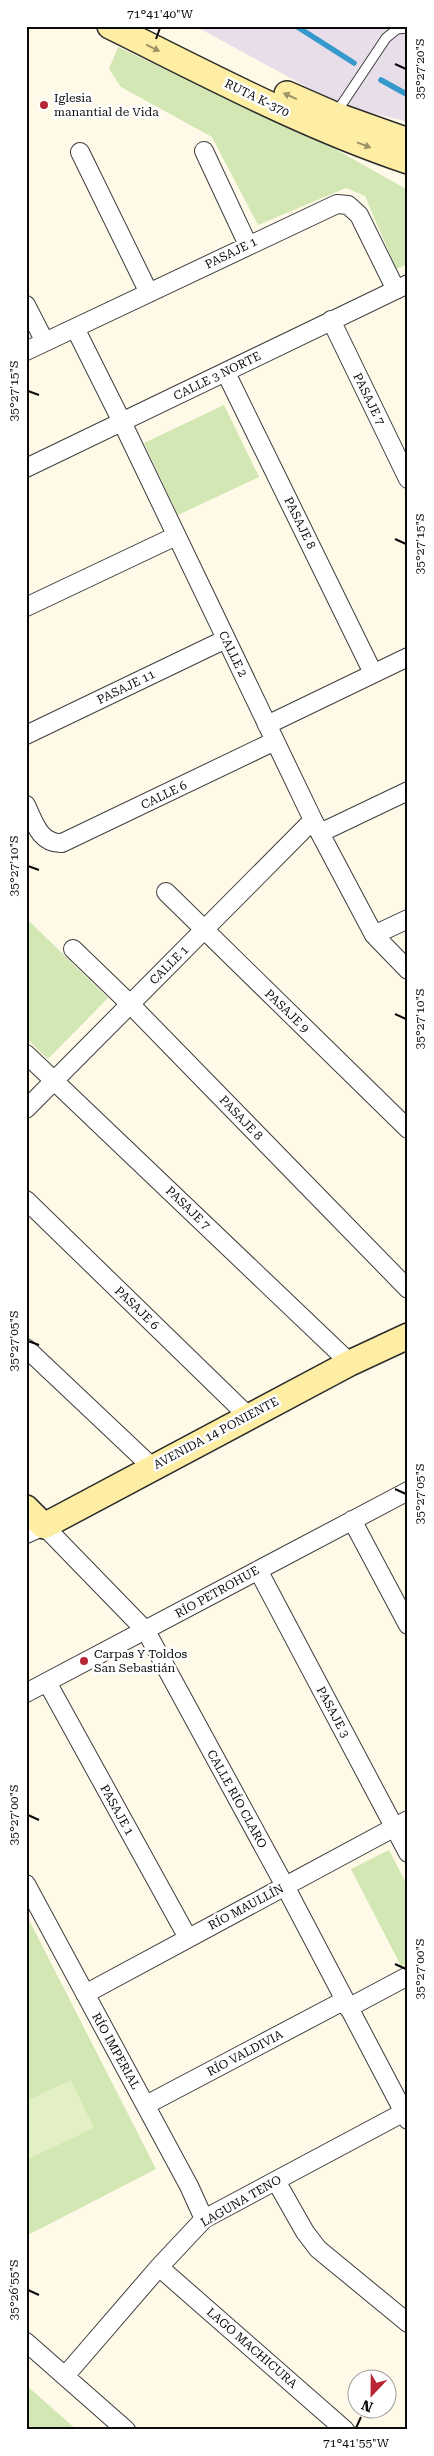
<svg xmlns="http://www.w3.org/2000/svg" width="434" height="2456" font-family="'Roboto Serif',serif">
<rect width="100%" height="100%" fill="#fff9e8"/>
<path fill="#e8deea" d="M 195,26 L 408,26 L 408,122 L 338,104 Z"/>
<path fill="#d2e7b3" d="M 118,47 L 326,144 L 408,190 L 408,264 L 396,269 L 365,196 L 346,188 L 258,225 L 212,137 L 121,87 L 109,69 Z
M 224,405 L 259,477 L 178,515 L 144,443 Z
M 26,918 L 108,998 L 48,1059 L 26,1038 Z
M 389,1850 L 408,1887 L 408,1963 L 401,1966 L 351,1869 Z
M 26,1914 L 156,2169 L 26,2236 Z
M 26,2385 L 77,2430 L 26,2430 Z"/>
<path fill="#e3efc5" d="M 71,2080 L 94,2128 L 26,2160 L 26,2101 Z"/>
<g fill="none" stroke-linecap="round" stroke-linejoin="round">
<path stroke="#3599cb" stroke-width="5.5" d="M 296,26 L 354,63
M 381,80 L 408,95"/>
<g stroke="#3d3d3d" stroke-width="11">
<path id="lane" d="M 336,113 L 386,38 L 397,29 L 408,28"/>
</g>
<g stroke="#3d3d3d" stroke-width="20">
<path id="street" d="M 204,151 L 248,245
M 80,152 L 149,293
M 26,305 L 45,342
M 331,320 L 408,479
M 75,328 L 122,422 L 313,820 L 374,935 L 408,970
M 26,351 L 337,204 L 348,205 L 359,215 L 396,290
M 226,373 L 373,673
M 26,468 L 408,284
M 26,607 L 176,536
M 267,725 L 408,657
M 26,735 L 226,639
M 26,805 C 34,822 40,844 62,843 L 275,741
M 320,833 L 408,791
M 166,892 L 408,1129
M 374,935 L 408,919
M 73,949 L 130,1004 L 408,1289
M 26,1054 L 350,1363
M 26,1109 L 313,820
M 26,1200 L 248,1416
M 26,1348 L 152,1467
M 352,1520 L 408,1625
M 26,1534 L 44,1526 L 146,1631 L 285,1886 L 408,2120
M 258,1570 L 408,1853
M 47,1682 L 188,1938
M 26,1693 L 408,1491
M 26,1884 L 189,2186 L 204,2219
M 85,1994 L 408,1820
M 348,2008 L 408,1976
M 146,2105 L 345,2000
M 276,2181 L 305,2232 L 318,2249 L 408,2323
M 159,2267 L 345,2430
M 26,2342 L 126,2430
M 65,2376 L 159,2267 L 204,2219 L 408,2110"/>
</g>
<g stroke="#2c2c2c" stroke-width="28">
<path id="secondary" d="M 110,26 C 207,74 304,126 408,161
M 287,94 L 335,115 L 408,141
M 26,1508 L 44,1526 L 350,1363 L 408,1336"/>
</g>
<use href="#lane" stroke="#fff" stroke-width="9"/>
<use href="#street" stroke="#fff" stroke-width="18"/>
<use href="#secondary" stroke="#feeea3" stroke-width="25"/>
</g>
<defs><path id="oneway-solid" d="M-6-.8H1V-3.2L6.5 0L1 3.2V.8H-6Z" transform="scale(1.25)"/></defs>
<g fill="#9c9366">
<use href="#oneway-solid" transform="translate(153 48) rotate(26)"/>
<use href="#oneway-solid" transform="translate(290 96) rotate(-156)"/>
<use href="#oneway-solid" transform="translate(364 145) rotate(21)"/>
</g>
<path fill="none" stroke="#0a0a0a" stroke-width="2" d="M 156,39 L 160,28M 395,64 L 406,69M 28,391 L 39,395M 395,539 L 406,544M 28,866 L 39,870M 395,1014 L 406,1019M 28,1341 L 39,1345M 395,1489 L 406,1494M 28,1815 L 39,1820M 395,1964 L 406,1969M 28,2290 L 39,2295M 356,2428 L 361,2417"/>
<g fill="#b82535" stroke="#fff" stroke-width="2">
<circle cx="44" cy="105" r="5"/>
<circle cx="84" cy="1661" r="5"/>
</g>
<g text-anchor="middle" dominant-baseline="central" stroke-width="5" stroke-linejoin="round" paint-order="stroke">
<g font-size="12" fill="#0a0a0a" stroke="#fff" text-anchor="start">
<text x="54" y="98">Iglesia<tspan x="54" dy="14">manantial de Vida</tspan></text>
<text x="94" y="1654">Carpas Y Toldos<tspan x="94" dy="14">San Sebastián</tspan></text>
</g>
<g font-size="12" fill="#0a0a0a" stroke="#fff">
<text transform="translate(257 98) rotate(26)">RUTA K-370</text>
<text transform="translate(231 253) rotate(-26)">PASAJE 1</text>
<text transform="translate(217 376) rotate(-26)">CALLE 3 NORTE</text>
<text transform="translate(369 399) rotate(64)">PASAJE 7</text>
<text transform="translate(300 523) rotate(64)">PASAJE 8</text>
<text transform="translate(233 654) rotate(64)">CALLE 2</text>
<text transform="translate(126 687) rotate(-26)">PASAJE 11</text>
<text transform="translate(164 795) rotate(-26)">CALLE 6</text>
<text transform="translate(169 965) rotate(-45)">CALLE 1</text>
<text transform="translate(287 1011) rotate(44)">PASAJE 9</text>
<text transform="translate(241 1118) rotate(46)">PASAJE 8</text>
<text transform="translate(188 1208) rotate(44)">PASAJE 7</text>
<text transform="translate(137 1308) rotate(44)">PASAJE 6</text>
<text transform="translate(216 1433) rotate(-28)">AVENIDA 14 PONIENTE</text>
<text transform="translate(217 1592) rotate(-29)">RÍO PETROHUE</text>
<text transform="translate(333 1712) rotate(62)">PASAJE 3</text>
<text transform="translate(237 1799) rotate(61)">CALLE RÍO CLARO</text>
<text transform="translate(117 1810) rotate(61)">PASAJE 1</text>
<text transform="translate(246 1907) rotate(-28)">RÍO MAULLÍN</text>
<text transform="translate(116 2051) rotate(61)">RÍO IMPERIAL</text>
<text transform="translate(245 2053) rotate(-28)">RÍO VALDIVIA</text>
<text transform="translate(241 2201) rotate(-30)">LAGUNA TENO</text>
<text transform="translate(252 2348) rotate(41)">LAGO MACHICURA</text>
</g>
</g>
<rect width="434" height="2456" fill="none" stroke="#ffffff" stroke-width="55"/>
<g transform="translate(372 2394) rotate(202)"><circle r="24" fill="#ffffff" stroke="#9d9d9d"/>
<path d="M0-4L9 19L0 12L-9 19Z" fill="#b82535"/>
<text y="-8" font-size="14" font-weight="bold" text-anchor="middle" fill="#0a0a0a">N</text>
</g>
<rect x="28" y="28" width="378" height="2400" fill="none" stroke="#0a0a0a" stroke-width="2"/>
<g font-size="12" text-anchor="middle" fill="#0a0a0a">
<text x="160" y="18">71°41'40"W</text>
<text transform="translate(420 69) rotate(-90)" y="4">35°27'20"S</text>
<text transform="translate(14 391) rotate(-90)" y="4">35°27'15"S</text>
<text transform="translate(420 544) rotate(-90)" y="4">35°27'15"S</text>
<text transform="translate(14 866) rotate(-90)" y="4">35°27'10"S</text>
<text transform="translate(420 1019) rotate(-90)" y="4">35°27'10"S</text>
<text transform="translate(14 1341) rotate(-90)" y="4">35°27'05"S</text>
<text transform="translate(420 1494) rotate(-90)" y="4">35°27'05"S</text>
<text transform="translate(14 1815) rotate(-90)" y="4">35°27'00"S</text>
<text transform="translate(420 1969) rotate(-90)" y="4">35°27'00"S</text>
<text transform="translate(14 2290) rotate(-90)" y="4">35°26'55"S</text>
<text x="356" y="2447">71°41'55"W</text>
</g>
</svg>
